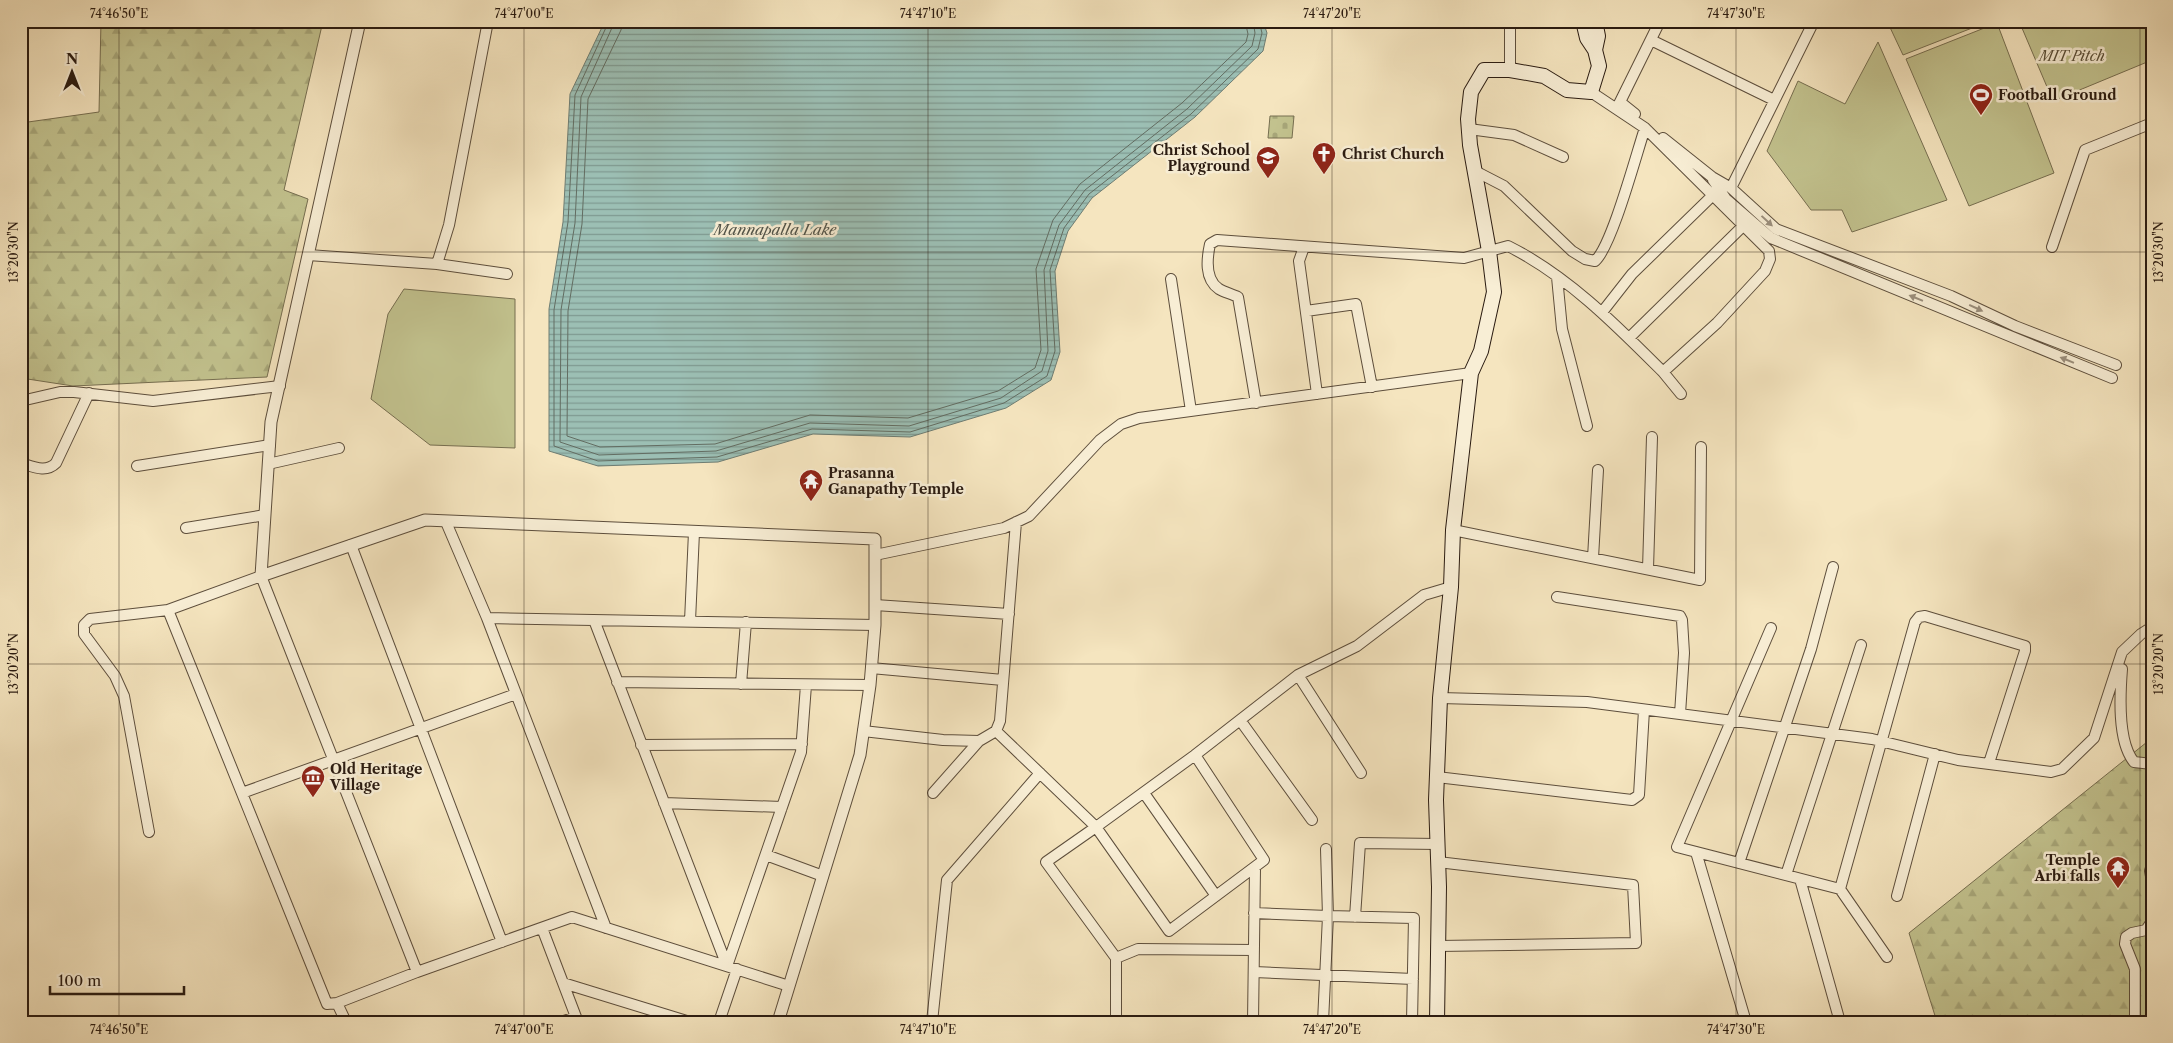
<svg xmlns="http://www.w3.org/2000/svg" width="2173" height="1043" font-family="'Libre Caslon Text',serif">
<defs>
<pattern id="forest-firs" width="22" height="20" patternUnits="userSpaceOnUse" patternTransform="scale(1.25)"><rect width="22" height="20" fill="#c2c28e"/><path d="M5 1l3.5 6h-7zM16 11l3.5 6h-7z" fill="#a7a679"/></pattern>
<pattern id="cemetery-stones" width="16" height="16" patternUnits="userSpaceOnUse" patternTransform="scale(1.25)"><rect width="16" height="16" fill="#c2c28e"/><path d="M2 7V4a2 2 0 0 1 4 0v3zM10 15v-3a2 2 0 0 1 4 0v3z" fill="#a7a679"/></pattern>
<pattern id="water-rules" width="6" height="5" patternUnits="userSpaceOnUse" patternTransform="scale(1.25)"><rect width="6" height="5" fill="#9cbfb4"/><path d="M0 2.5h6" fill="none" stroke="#7f9a91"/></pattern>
</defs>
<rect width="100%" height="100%" fill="#f5e5bf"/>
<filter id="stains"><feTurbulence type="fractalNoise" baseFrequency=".004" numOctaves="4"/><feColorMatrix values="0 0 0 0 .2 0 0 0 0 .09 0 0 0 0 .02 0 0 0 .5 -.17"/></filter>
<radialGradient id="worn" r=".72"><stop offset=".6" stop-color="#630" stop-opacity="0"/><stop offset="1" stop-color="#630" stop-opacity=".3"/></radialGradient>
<path fill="#c2c28e" stroke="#766e50" d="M 1887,21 L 1990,21 L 1903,55 Z
M 2019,21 L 2152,21 L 2152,60 L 2053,101 Z
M 1997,23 L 2054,173 L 1969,206 L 1906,59 Z
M 1878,42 L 1947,200 L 1852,232 L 1842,210 L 1811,210 L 1767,151 L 1798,81 L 1845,104 Z
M 404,289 L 515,299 L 515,448 L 430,445 L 371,399 L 388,314 Z"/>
<path fill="url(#forest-firs)" stroke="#766e50" d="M 101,21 L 323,21 L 284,190 L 308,199 L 267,377 L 73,386 L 21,378 L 21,123 L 99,112 Z
M 2152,738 L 2152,1022 L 1937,1022 L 1909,933 Z"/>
<path fill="url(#cemetery-stones)" stroke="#766e50" d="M 1270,116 L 1294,116 L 1292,138 L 1268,138 Z"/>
<path fill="url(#water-rules)" stroke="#6e7d73" d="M 605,21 L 1263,21 L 1267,33 L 1263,51 L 1195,117 L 1092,198 L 1068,231 L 1055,271 L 1060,352 L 1051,380 L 1006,408 L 910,437 L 813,434 L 718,462 L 598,466 L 549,451 L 549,309 L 563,222 L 570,94 Z"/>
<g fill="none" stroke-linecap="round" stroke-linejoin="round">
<path stroke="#636d62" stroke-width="1" d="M 609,21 L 575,95 L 568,222 L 554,310 L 554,446 L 598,461 L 717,457 L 812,429 L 910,432 L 1004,403 L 1047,376 L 1055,351 L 1050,270 L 1064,228 L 1089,194 L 1191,114 L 1258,49 L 1262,33 L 1259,21
M 615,21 L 581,97 L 575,223 L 561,310 L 560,442 L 599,455 L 716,451 L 810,423 L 909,426 L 1001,398 L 1042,371 L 1048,351 L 1044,270 L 1059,225 L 1085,190 L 1187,109 L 1252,46 L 1255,33 L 1253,21
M 623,21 L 621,30 L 588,99 L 582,224 L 568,311 L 567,436 L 600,447 L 715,444 L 810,415 L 908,418 L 998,391 L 1035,368 L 1041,350 L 1036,269 L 1053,220 L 1080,184 L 1182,103 L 1246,42 L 1248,34 L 1245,21"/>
<g stroke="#5d4e3c" stroke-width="12">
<path id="minor" d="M 1510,21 L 1510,70
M 1651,40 L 1774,100
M 1620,102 L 1635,114
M 1617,108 L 1660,21
M 1469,129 L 1514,135 L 1563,157
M 1663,138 L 1712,177 L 1731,188 L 1776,229 L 1951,296 L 2015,326 L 2116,365
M 1475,171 L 1504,186 L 1572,251 L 1585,259 L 1595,261 C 1612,246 1636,155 1645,128
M 1713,180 L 1726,199 L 1771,238 L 2112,378
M 1731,188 L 1814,21
M 1304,247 L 1299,261 L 1317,394
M 2052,247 L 2085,150 L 2152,123
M 308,255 L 437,264 L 449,225 L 488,21
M 437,264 L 507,274
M 1557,277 L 1562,329 L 1587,426
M 1171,279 L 1191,411
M 1306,311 L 1356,304 L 1372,387
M 1603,311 L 1632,274 L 1712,196
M 1629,338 L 1744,225
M 1663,372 L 1681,394
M 21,401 L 60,392 L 74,392 L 153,401 L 280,386
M 1256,403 L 1238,297 C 1232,294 1224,292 1219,289 C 1204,279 1207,258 1210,244 L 1217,240 L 1464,258 L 1508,246 C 1568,276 1616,325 1663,372 L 1717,323 L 1765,271 L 1770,259 L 1769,251 L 1645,128 L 1591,92
M 21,463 C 34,467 46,473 56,463 L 89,393
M 268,464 L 339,448
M 137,466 L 270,445
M 446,522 L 487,618 L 606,928
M 186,528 L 265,515
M 1453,530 L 1700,580 L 1701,447
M 351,545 L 502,942
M 875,555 L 1004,528 L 1029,516 L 1100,440 L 1121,424 L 1139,418 L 1471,373
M 1593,558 L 1598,470
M 1648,569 L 1652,437
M 1557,597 L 1680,616 L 1682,620 L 1684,653 L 1680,714
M 875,605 L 1009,614
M 487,618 L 875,625
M 594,620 L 727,966
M 690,621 L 694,532
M 1771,628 L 1677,847 L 1840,889 L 1915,622 L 1919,617 L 1925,616 L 2025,646 L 2025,651 L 1989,763
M 871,668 L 1003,680
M 2122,669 C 2120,694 2117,741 2134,762 L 2152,764
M 1298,675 L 1361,773
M 617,682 L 870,685
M 741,684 L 746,622
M 1440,698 L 1587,702 L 1872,739 L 1958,760 L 2051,772 L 2062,769 L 2094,738 L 2122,652 L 2141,634 L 2152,627
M 1240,720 L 1312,820
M 863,731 L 943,740 L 979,741 L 996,731 L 1000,721 L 1016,522
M 996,731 L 1096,827 L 1046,862 L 1116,958 L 1116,1022
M 641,745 L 802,744
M 1195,755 L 1096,827 L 1169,931 L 1264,860 L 1195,755 L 1298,675 L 1357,646 L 1424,595 L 1451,587
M 1437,777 L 1632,800 L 1639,795 L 1644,710
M 242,793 L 516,694
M 933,793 L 979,741
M 1144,793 L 1216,896
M 664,803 L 782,807
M 149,832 L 124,696 L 115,676 L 84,634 L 84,625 L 90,619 L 168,610
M 1696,852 L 1746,1022
M 766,855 L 823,876
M 1438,862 L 1633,885 L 1636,943 L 1438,946
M 1739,863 L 1811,649 L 1833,567
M 2152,865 L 2150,871 L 2152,882
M 1786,875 L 1861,645
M 1800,879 L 1840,1022
M 1840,889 L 1887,957
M 1897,896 L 1935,754
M 1254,913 L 1328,916 L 1326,849
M 1355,917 L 1360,843 L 1438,844
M 542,928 L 576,1017 L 561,1022
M 1116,958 L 1138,949 L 1254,950
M 727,966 L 801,752 L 806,685
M 417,972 L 337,1003 L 327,1004 L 168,610 L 261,576 L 417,972 L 572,917 L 789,986
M 1254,972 L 1413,979
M 563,983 L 690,1022
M 337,1003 L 346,1022
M 1080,1021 L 1111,1022
M 719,1022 L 737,969
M 932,1022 L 947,880 L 1040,773
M 1253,1022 L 1255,868
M 1323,1022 L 1328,916 L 1414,918 L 1412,1022
M 2135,1022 L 2135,969 L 2125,944 L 2126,937 L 2132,933 L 2146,930 L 2152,921"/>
</g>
<g stroke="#5d4e3c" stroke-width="13">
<path id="tertiary" d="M 360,21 L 271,422 L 261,576 L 425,520 L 875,539 L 875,625 L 870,685 L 860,755 L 778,1022"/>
</g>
<g stroke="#2a1b11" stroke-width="16">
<path id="secondary" d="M 1595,50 L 1598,36 L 1595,21
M 1437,1022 L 1439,887 L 1436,800 L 1440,698 L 1451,587 L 1453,530 L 1471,373 L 1481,351 L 1494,292 L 1489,251 L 1470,145 L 1468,119 L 1471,92 L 1484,70 L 1510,70 L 1544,76 L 1567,90 L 1591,92 L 1599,66 L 1595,50 L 1587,38 L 1583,21"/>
</g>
<use href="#minor" stroke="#f8eed5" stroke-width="10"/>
<use href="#tertiary" stroke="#f8eed5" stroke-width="11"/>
<use href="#secondary" stroke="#f8eed5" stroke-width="14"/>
</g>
<defs><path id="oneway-solid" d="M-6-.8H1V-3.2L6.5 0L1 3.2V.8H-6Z" transform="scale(1.25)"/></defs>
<g fill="#9b8f7d">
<use href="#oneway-solid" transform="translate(1767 221) rotate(43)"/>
<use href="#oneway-solid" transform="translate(1916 298) rotate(-158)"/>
<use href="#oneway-solid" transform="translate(1976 308) rotate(25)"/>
<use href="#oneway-solid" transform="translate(2067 360) rotate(-158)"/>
</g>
<path fill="none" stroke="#2a1b11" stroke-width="1" stroke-opacity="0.45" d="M 119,21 L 119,1022M 524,21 L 524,1022M 928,21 L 928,1022M 1332,21 L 1332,1022M 1736,21 L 1736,1022M 2140,21 L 2140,1022M 21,252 L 2152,252M 21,664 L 2152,664"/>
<defs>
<g id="stadium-pin" transform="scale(1.25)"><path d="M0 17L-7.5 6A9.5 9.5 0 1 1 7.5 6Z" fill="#8f2418" stroke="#f8eed5"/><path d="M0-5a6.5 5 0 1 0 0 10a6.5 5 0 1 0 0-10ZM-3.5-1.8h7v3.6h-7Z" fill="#fff"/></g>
<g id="church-pin" transform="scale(1.25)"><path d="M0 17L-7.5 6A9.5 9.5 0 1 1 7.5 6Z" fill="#8f2418" stroke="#f8eed5"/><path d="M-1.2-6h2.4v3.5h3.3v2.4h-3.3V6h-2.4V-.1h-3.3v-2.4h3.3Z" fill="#fff"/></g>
<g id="school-pin" transform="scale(1.25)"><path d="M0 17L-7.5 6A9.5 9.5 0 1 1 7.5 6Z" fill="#8f2418" stroke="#f8eed5"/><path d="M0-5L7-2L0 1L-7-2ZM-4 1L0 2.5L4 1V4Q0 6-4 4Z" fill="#fff"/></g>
<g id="temple-pin" transform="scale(1.25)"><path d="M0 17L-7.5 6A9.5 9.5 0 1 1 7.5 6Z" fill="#8f2418" stroke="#f8eed5"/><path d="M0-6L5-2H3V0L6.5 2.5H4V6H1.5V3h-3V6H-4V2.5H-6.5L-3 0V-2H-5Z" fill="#fff"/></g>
<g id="museum-pin" transform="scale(1.25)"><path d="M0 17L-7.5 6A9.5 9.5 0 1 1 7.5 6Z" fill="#8f2418" stroke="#f8eed5"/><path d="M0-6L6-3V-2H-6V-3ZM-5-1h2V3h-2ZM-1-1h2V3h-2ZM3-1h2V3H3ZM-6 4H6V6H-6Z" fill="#fff"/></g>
</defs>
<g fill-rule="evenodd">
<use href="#stadium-pin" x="1981" y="95"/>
<use href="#church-pin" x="1324" y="154"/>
<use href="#school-pin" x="1268" y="158"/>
<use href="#temple-pin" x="811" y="481"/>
<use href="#museum-pin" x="313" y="777"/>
<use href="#temple-pin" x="2118" y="868"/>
</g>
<g text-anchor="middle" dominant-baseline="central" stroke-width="5" stroke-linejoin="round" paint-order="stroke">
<g font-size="14" font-style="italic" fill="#584d36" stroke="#f8eed5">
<text x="2072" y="56">MIT Pitch</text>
</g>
<g font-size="14" font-weight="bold" fill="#2a1b11" stroke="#f8eed5" text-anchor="start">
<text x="1998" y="95">Football Ground</text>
<text x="1250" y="150" text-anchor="end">Christ School<tspan x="1250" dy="16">Playground</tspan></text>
<text x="1342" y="154">Christ Church</text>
<text x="828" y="473">Prasanna<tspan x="828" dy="16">Ganapathy Temple</tspan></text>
<text x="330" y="769">Old Heritage<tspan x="330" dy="16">Village</tspan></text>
<text x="2100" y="860" text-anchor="end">Temple<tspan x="2100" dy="16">Arbi falls</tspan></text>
</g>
<g font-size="15" font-style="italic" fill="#52544a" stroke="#f8eed5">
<text x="775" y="229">Mannapalla Lake</text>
</g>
</g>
<rect width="2173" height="1043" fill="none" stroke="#f5e5bf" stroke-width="55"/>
<g transform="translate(72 72)" stroke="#f8eed5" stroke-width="4" paint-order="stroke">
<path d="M0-4L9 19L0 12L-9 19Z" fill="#2a1b11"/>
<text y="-8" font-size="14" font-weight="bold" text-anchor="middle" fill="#2a1b11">N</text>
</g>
<path d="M50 986v8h134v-8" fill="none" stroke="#2a1b11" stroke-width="2.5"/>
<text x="58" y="986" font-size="15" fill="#2a1b11" stroke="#f8eed5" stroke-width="4" paint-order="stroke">100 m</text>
<rect x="28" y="28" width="2118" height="988" fill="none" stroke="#2a1b11" stroke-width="2"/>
<g font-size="12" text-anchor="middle" fill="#2a1b11">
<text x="119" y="18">74°46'50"E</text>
<text x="524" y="18">74°47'00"E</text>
<text x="928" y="18">74°47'10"E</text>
<text x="1332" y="18">74°47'20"E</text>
<text x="1736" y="18">74°47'30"E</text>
<text transform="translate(14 252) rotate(-90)" y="4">13°20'30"N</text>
<text transform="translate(2159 252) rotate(-90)" y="4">13°20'30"N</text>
<text transform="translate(14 664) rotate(-90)" y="4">13°20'20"N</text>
<text transform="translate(2159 664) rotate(-90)" y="4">13°20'20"N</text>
<text x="119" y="1034">74°46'50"E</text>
<text x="524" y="1034">74°47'00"E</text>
<text x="928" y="1034">74°47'10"E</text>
<text x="1332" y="1034">74°47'20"E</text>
<text x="1736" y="1034">74°47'30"E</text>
</g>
<rect width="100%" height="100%" filter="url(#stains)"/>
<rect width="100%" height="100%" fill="url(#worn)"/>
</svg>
